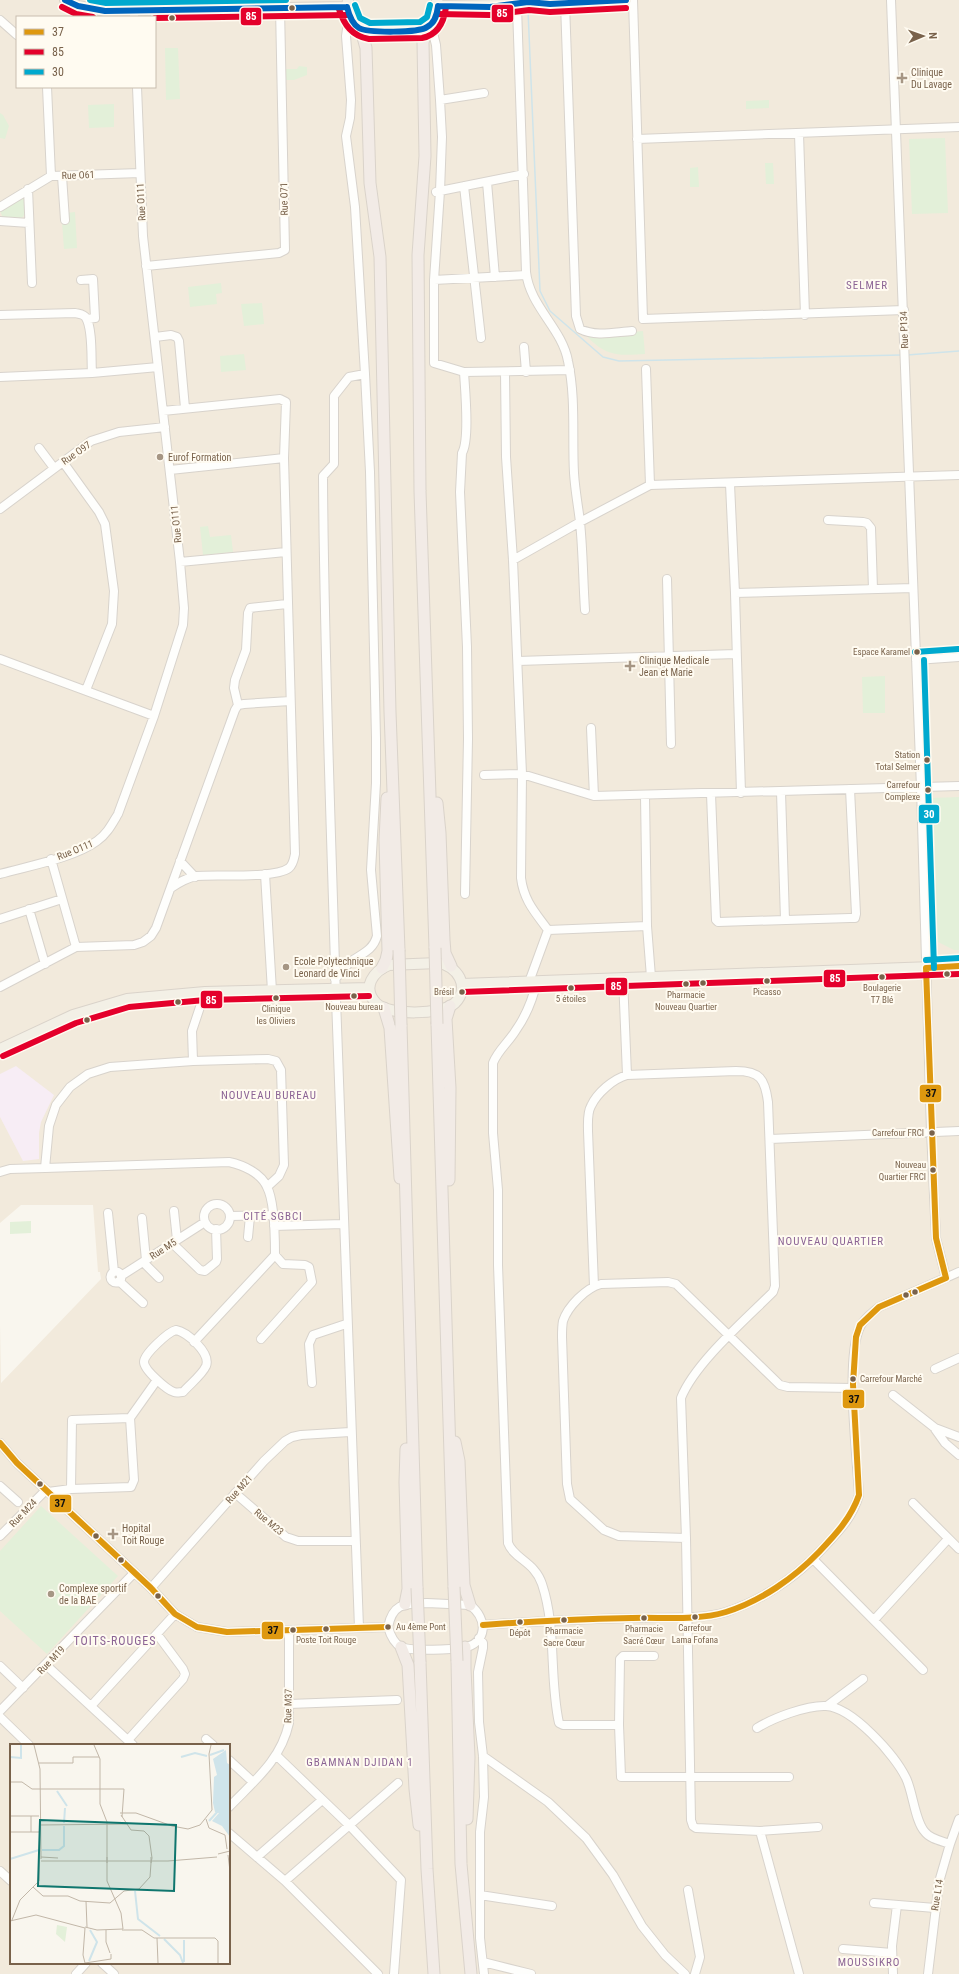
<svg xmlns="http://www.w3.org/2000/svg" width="959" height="1974" font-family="'Roboto Condensed',sans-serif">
<rect width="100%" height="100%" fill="#f9f6ee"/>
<path fill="#f2eadc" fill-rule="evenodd" d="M 0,0 L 959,0 L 959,1974 L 0,1974 L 0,1324 L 1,1383 L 101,1279 L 100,1272 L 98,1272 L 93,1205 L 21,1205 L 0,1223 ZM 17,17 L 155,17 L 155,87 L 17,87 ZM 11,1745 L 229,1745 L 229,1963 L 11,1963 Z"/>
<path fill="#f7edf5" d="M 16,1066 L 54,1095 L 41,1122 L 39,1133 L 39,1159 L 23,1161 L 0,1117 L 0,1074 Z"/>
<path fill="#e3f0d9" d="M 165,48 L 178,48 L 180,99 L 166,100 Z
M 299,66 L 307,67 L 307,75 L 294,80 L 285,80 L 285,69 L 297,69 Z
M 769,100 L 769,108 L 746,109 L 746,101 Z
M 114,104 L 114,127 L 89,128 L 88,105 Z
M 0,113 L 3,115 L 9,126 L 5,139 L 0,138 Z
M 945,138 L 948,213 L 912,214 L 909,139 Z
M 765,163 L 773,163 L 774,184 L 766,184 Z
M 698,167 L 699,187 L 690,187 L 690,168 Z
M 21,197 L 26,201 L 26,210 L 23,217 L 16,220 L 4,220 L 0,211 Z
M 75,212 L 77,248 L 64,249 L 62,222 L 66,213 Z
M 221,283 L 222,293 L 216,294 L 217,304 L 190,307 L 188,287 Z
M 262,303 L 264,324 L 244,326 L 241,304 Z
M 643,331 L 645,354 C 619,356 604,356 586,335 L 600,335 Z
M 244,354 L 246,370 L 221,372 L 220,356 Z
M 208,526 L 210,537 L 231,535 L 233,552 L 203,555 L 200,527 Z
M 885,676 L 885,713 L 863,713 L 862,677 Z
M 959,797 L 959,950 L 954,950 L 936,941 L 932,798 Z
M 31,1221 L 31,1233 L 10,1234 L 10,1222 Z
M 41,1506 L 118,1576 L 47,1654 L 0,1611 L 0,1551 Z"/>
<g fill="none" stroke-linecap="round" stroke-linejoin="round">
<path stroke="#cfe4ea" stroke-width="1.5" d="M 528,10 L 540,291 L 550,311 L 603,357 L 619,361 L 901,355
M 907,355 L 959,351"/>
<g stroke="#d8d3cc" stroke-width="10">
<path id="minor" d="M 134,0 L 134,17
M 239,0 L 239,9
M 633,0 L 643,319 L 904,310
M 891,0 L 921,788 L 931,1131 L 936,1238 L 946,1278
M 565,3 L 576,316 L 580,329 C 596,337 615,332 632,331
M 517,7 L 526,272 C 530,307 562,328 568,361 C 576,398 572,436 574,473 C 575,490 578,505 580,522 C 583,551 583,581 585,610
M 0,20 L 17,35
M 353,23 L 347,29 L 346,36 L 351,100 L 350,118 L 346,136 L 355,207 L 365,374
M 431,25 L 436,45 L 440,100 L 484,93
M 47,87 L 51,176
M 440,100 L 442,137 L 440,191 L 524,174
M 799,134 L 805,315
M 637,139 L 959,127
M 62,176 L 65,220
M 487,182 L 495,277
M 464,186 L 481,338
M 28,189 L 32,283
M 436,192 L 440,191 L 434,280 L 434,363 L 464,372 C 465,390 470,440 462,453 L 460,492 L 467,647 L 468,739 L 465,894
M 0,207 L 51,176 L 140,173
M 0,221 L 29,223
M 146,266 L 279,253 L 285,250 L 280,8
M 81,280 L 93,279 L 95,318 L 87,319
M 434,280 L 526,275
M 0,315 L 75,313 C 79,314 84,314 86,318 C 93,329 91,360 92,373
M 155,337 L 171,335 L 177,337 L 179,341 L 185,408
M 524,347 L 526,372
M 646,369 L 650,485
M 464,372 L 570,370
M 505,372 L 506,457 L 513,560 L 522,774 L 521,878 C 524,901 535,912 548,930
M 0,377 L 92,373 L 158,367
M 163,411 L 280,399 L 286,402 L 284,458 L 295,854 C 294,859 293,865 289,868 C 274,879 216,874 196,876 C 187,878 178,883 171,888
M 39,448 L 54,468
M 63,462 L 99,512 L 105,524 L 114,591 L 112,624 L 86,690
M 170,470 L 284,458
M 730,484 L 735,593 L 741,793
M 0,509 L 91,441 L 119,432 L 165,427
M 828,520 L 863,522 L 867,523 L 871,528 L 873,589
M 513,560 L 580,522 L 650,485 L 959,475
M 180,562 L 286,552
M 667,579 L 671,744
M 735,593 L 913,588
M 0,659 L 154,716
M 916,660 L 959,657
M 518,661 L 736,654
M 238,705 L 234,688 L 235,680 L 246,650 L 248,613 L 250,608 L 287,604
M 591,728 L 594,796
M 484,775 L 522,774 L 594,796 L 959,786
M 781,792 L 785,920
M 711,794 L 716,920 L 718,922 L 850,918 L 855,918 L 856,914 L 850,789
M 645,796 L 647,926 L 651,977
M 51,859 L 76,947
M 180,861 L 195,877
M 0,874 C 28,866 74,858 97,841 C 107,834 112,824 118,814 L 154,716 L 183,625 L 184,608 L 180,562 L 143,236 L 137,87
M 265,874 L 272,991
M 29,909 L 45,964
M 0,919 L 62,899
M 548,930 L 647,926
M 623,978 L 627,1075
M 335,979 C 340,974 345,967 350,962 C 361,954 373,951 377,936 L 371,870 L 376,783 L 376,738 L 370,472 L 365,374 L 349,377 L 334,396 L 334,464 L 323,476 C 324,651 331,825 336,999 L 359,1628
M 537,981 C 533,998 526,1016 516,1030 C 509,1042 498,1050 493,1063 L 493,1133 L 498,1190 L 498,1265 L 508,1543 C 514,1559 535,1562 542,1584 C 557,1629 549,1678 559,1723 L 563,1725 L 619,1725
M 529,982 L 548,930
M 0,987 L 76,947 L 134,945 L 143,942 L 151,936 L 156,928 L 235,710 L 238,705 L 244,704 L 290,701
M 193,1061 L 192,1031 L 205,992
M 770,1139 L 959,1131
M 45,1168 L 49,1126 L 56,1105 L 70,1087 L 88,1074 L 110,1067 L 193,1061 L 268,1059 L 276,1061 L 281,1070 L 284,1165 L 279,1176 L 267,1187
M 0,1172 L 10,1169 L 45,1168 L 229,1162 C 243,1165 261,1173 267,1187 C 275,1202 275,1238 275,1255 L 194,1342
M204 1217a13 13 0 1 1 26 0a13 13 0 1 1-26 0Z
M 174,1211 L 177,1240
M 108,1213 L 114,1272
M 230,1216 L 273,1215
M 142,1218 L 146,1260
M 274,1226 L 343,1224
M 248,1237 L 250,1216
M 172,1243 L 200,1270 L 205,1271 L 216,1262 L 217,1259 L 216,1229
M 143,1262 L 159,1278
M110.5 1277a5.5 5.5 0 1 1 11 0a5.5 5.5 0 1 1-11 0Z
M 121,1276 L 205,1222
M 119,1281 L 143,1303
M 594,1286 L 588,1131 C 588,1123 587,1113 591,1106 C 597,1093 613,1079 627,1075 L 736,1071 C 760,1071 765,1079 768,1102 L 775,1286 L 773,1292 C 745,1320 695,1363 681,1398 L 686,1538 L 691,1820 L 693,1826 L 696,1828 L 760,1831 L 799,1974
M 176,1330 C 187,1332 211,1353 206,1366 C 202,1375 190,1384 183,1392 C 180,1392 177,1393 174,1392 C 167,1390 144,1370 144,1362 C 144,1354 168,1332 176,1330 Z
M 261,1339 L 312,1282 L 309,1267 L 305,1265 L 283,1264 L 275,1255
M 935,1369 L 959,1358
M 312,1383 L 309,1344 L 313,1335 L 346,1324
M 893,1395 L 935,1428 L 959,1437
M 130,1418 L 134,1480 L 131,1487 L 71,1489 L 72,1420 Z
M 130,1418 L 157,1380
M 935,1429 L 945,1443 L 959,1455
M 0,1443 L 17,1463 L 151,1588 L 175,1614 L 197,1627 L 227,1632 L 388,1627
M 0,1486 L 18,1502
M 48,1492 L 71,1489
M 235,1493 L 286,1537 L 298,1541 L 355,1541
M 913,1503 L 959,1549
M 0,1536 L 46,1490
M 686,1538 L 619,1536 L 604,1530 L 570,1499 L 567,1484 L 562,1337 C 562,1332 562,1326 563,1321 C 568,1306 586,1288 601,1284 L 668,1282 L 676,1284 L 780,1385 L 788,1387 L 853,1388
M 813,1559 L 923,1670
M 151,1588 L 264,1461 L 285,1441 L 292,1437 L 301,1435 L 350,1432
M 427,1603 L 470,1605 C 488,1619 488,1643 463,1648 C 449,1649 412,1652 401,1647 C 393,1643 390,1634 388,1627 C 393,1602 406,1604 427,1603 Z
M 874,1620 L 948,1539
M 483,1625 C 535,1621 586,1619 638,1618 C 665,1617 700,1620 726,1612 C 764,1599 797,1577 824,1547 C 840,1530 852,1518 859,1495 C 857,1457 845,1358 860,1327 C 864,1318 872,1313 879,1307 L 959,1272
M 479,1638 L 483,1643 L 483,1648 L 478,1672 L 479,1722 L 483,1756 L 484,1797 L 480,1832 L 480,1938 L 484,1974
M 654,1656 L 623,1656 L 620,1659 L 619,1725 L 621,1777 L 789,1777
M 46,1665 L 133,1745
M 0,1666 L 23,1688
M 289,1704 L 397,1700
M 91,1706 L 175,1614
M 827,1706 L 863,1679
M 0,1711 L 134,1573
M 0,1717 L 29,1745
M 757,1728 C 773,1718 807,1705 826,1706 C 852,1707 895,1755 906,1778 C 913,1792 915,1822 925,1832 C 930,1839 942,1841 950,1844
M 206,1739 L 213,1745
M 128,1740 L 183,1679 L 185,1674 L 183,1669 L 157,1634
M 277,1756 L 350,1826 L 401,1880 L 394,1974
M 483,1756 L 548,1802 L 586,1838 L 613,1875 L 642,1926 L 665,1955 L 685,1974
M 229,1760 L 253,1782
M 229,1807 C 254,1781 281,1760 289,1723 L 289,1631
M 760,1831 L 818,1827
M 229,1833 L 285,1881 L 378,1974
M 257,1857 L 322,1800
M 0,1871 L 11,1881
M 285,1881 L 398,1783
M 688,1890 L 700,1957 L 695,1974
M 480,1895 L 552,1906
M 874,1903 L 935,1908
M 843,1949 L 892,1953
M 483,1962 L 531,1974
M 102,1963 L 114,1974
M 76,1974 L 86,1963
M 893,1974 L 892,1946 L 897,1905
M 928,1974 L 939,1882 L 950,1844 L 959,1819"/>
</g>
<g stroke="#dad3ca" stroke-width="12">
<path id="major" d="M 65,0 L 78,6 L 105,11 L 347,7
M 348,0 C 345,16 353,29 369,31 L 422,30 C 435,26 441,13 437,0
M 438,6 L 507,5 C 520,8 538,9 550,4 L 626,0
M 438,963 C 457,965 471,987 455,1003 C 442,1015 388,1016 376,1003 C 361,987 374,971 389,965 Z
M 462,984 L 959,966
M 0,1049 L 73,1015 L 127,999 L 205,992 L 369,988"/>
</g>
<g stroke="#dad3ca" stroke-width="13">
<path id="highway" d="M 428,28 L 423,42 L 425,156 L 418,255 L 420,491 L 435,948
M 361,30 L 366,48 L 370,183 L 380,257 L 390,712 L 399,950
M 437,803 L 440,833 L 444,940 L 445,953 L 451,966
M 382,968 L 386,960 L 388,951 L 385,840 L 387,798
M 384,1008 L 390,1028 L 400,1178
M 437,1024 L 454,1587
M 401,1025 L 417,1588
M 449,1180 L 450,1088 L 446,1019 L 450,1006
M 455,1442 L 459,1461 L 464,1585 L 470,1605
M 405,1604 L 408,1589 L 405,1482 L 406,1449
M 401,1647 L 408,1665 L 415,1789 L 419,1825
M 465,1647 L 465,1669 L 469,1757 L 467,1819
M 457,1661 L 461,1864 L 471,1974
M 420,1662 L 427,1869 L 434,1974"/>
</g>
<use href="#minor" stroke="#fefefc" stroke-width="8"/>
<use href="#major" stroke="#f3f0e6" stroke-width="10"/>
<use href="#highway" stroke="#f2ebe6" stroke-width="11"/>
<g stroke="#dad3ca" stroke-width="13" stroke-linecap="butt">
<path id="highway-bridge" d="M 435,948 L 437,1024
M 399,950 L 401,1025
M 454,1587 L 457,1661
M 417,1588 L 420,1662"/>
</g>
<use href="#highway-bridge" stroke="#f2ebe6" stroke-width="11"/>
<g stroke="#fffbf1" stroke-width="9">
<path id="bus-1" d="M 926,968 L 936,1238 L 946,1278
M 926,968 L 959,966
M 0,1443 L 17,1463 L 151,1588 L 175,1614 L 197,1627 L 227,1632 L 388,1627
M 483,1625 C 533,1621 582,1619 632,1618 C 663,1617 696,1621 726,1612 C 761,1601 794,1578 819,1552 C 836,1534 851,1518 859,1495 L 853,1384 L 856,1337 L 860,1325 L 879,1307 L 946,1278"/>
</g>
<g stroke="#fffbf1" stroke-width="9">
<path id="bus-2" d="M 62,7 L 76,14 L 93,17
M 339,9 C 344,25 352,36 369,39 L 422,38 C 438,35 444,22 446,7
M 438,14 L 490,15 L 529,10 L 550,12 L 626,8
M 155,18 L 347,15
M 462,992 L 959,974
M 3,1056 L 76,1023 L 129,1007 L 205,1000 L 369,996"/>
</g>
<g stroke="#fffbf1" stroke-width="9">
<path id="bus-3" d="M 90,0 L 106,3 L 286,0
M 355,5 L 360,18 L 370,23 L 420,22 L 427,17 L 430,5
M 915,652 L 958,649
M 924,660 L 934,968
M 926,960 L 959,958"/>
</g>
<g stroke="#fffbf1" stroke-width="9">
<path id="bus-4" d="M 65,0 L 78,6 L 105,11 L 347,7
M 438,6 L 490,7 L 528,2 L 550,4 L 626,0
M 347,7 C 349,15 352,24 359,28 C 368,33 419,33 427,27 C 435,23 437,15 438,6"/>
</g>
<use href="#bus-1" stroke="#de980f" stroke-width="6"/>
<use href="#bus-2" stroke="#e4002b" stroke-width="6"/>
<use href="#bus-3" stroke="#00a9ce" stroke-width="6"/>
<use href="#bus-4" stroke="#0065bd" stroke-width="6"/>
</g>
<g fill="#79624b" stroke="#fffbf1" stroke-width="1.5">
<circle cx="292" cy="8" r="3.5"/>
<circle cx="172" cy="18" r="3.5"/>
<circle cx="917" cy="652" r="3.5"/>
<circle cx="927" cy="760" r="3.5"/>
<circle cx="928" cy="790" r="3.5"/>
<circle cx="947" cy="974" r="3.5"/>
<circle cx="882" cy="977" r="3.5"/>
<circle cx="767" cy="981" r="3.5"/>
<circle cx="703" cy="983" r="3.5"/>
<circle cx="686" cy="984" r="3.5"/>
<circle cx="571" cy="988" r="3.5"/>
<circle cx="462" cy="992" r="3.5"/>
<circle cx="354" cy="996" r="3.5"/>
<circle cx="276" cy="998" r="3.5"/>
<circle cx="178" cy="1002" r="3.5"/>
<circle cx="87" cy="1020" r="3.5"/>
<circle cx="932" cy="1133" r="3.5"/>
<circle cx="933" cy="1170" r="3.5"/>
<circle cx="915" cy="1292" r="3.5"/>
<circle cx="906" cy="1295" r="3.5"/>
<circle cx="853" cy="1379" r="3.5"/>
<circle cx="40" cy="1484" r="3.5"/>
<circle cx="96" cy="1536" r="3.5"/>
<circle cx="121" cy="1560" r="3.5"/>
<circle cx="158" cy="1596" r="3.5"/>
<circle cx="695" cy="1617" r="3.5"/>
<circle cx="644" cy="1618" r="3.5"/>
<circle cx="564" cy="1620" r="3.5"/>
<circle cx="520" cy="1622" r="3.5"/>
<circle cx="388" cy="1627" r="3.5"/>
<circle cx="326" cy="1629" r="3.5"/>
<circle cx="293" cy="1630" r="3.5"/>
</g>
<g fill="#a69684" stroke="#fffbf1" stroke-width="1.5">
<path d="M900 72h4v4h4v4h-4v4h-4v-4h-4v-4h4z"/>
<circle cx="160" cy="457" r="4"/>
<path d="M628 660h4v4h4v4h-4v4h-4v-4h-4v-4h4z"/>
<circle cx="286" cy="967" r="4"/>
<path d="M111 1528h4v4h4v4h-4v4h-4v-4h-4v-4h4z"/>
<circle cx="51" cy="1594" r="4"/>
</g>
<g text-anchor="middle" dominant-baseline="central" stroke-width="4" stroke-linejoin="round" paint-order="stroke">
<g font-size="9" fill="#79624b" stroke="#fffbf1">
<text x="910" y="652" text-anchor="end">Espace Karamel</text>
<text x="920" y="755" text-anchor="end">Station<tspan x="920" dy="12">Total Selmer</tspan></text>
<text x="920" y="785" text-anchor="end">Carrefour<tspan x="920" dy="12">Complexe</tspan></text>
<text x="882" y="988">Boulagerie<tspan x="882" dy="12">T7 Blé</tspan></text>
<text x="454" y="992" text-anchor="end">Brésil</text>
<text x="767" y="992">Picasso</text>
<text x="686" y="995">Pharmacie<tspan x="686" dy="12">Nouveau Quartier</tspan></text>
<text x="571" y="999">5 étoiles</text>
<text x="354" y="1007">Nouveau bureau</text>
<text x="276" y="1009">Clinique<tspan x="276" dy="12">les Oliviers</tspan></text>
<text x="924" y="1133" text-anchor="end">Carrefour FRCI</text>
<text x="926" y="1165" text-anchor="end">Nouveau<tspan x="926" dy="12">Quartier FRCI</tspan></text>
<text x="860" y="1379" text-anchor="start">Carrefour Marché</text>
<text x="396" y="1627" text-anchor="start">Au 4ème Pont</text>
<text x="695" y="1628">Carrefour<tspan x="695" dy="12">Lama Fofana</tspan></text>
<text x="644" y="1629">Pharmacie<tspan x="644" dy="12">Sacré Cœur</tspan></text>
<text x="564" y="1631">Pharmacie<tspan x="564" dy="12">Sacre Cœur</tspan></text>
<text x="520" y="1633">Dépôt</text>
<text x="326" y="1640">Poste Toit Rouge</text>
</g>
<g font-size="10" fill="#79624b" stroke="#fffbf1" text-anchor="start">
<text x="911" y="72">Clinique<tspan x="911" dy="12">Du Lavage</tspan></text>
<text x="168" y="457">Eurof Formation</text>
<text x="639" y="660">Clinique Medicale<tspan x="639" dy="12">Jean et Marie</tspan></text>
<text x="294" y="961">Ecole Polytechnique<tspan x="294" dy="12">Leonard de Vinci</tspan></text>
<text x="122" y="1528">Hopital<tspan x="122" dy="12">Toit Rouge</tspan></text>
<text x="59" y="1588">Complexe sportif<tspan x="59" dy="12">de la BAE</tspan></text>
</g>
<g font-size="10" fill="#79624b" stroke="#fffbf1">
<text transform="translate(78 175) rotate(-2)">Rue O61</text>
<text transform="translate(284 199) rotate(-91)">Rue O71</text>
<text transform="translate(141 202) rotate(-93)">Rue O111</text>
<text transform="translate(904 330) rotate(-92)">Rue P134</text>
<text transform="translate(76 453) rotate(-35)">Rue O97</text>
<text transform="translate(176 524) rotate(-96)">Rue O111</text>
<text transform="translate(75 850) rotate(-22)">Rue O111</text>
<text transform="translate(163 1249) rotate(-33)">Rue M5</text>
<text transform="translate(239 1489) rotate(-48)">Rue M21</text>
<text transform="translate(23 1513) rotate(-46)">Rue M24</text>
<text transform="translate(269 1522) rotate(40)">Rue M23</text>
<text transform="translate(51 1660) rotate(-46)">Rue M19</text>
<text transform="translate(288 1706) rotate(-89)">Rue M37</text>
<text transform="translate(937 1895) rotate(-81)">Rue L14</text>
</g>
<g font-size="11" letter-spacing="1" fill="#8c6495" stroke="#fffbf1">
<text x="867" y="285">SELMER</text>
<text x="269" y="1095">NOUVEAU BUREAU</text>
<text x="273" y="1216">CITÉ SGBCI</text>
<text x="831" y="1241">NOUVEAU QUARTIER</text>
<text x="360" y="1762">GBAMNAN DJIDAN 1</text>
<text x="869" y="1962">MOUSSIKRO</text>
</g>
<g font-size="12" letter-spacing="1" fill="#8c6495" stroke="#fffbf1">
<text x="115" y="1641">TOITS-ROUGES</text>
</g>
</g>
<g transform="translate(10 1744)">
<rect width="220" height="220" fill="#f9f6ee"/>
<path d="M 47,181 L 57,183 L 55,198 L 46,190 Z" fill="#e3f0d9"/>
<path d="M 216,6 L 217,19 L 220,21 L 220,93 L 212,82 L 202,77 L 209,69 L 205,68 L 203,59 L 204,33 L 207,31 L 203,15 Z" fill="#cfe4ea"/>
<path fill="none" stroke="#cfe4ea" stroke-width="2" d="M 200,11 L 214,6M 0,13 L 11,14 L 11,1M 171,13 L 185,9 L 197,12M 47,47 L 57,62M 199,77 L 209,66M 54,79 L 55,64M 32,106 L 49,106 L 54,102 L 54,82M 0,115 L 29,106M 125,147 L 128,175 L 150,192M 154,195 L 170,211 L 173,219M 79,217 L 87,198 L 80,186M 174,218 L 174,196"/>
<path fill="none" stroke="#c2b7a8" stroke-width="1" d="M 24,1 L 30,25 L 31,115M 84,1 L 90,15 L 90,60 L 97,78 L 97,119 L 97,113M 29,19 L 63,19 L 63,13 L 89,13M 0,38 L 12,38 L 22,45 L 114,45 L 112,73M 110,69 L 126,69 L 162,82 L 178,85 L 190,81 L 202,66 L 199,10 L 201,1M 111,71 L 121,86 L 134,87 L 139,92 L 142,114 L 141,119 L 141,113M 0,72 L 29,72M 21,72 L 21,88M 196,75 L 199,84 L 215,91 L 217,105M 30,81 L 118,80M 0,88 L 29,88M 208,110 L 220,107M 218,111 L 220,127M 31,113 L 48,114M 31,117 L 158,117 L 207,113M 23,143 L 33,152 L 58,152 L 70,157 L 100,159 L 114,147 L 129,145 L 140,133 L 141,119M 76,157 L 77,183M 2,176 L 10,156 L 29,137 L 29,112M 0,177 L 26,171 L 75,184M 75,183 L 87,186 L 113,185 L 111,169 L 97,137 L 97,119M 75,184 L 73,211 L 75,219 L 101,215 L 101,210M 96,186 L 96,198 L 100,209M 112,186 L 132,186 L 144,194 L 205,194 L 208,197 L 208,219M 147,194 L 148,219"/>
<path fill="#0f766e" fill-opacity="0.15" stroke="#0f766e" stroke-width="2" d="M 30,76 L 166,81 L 164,147 L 28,142 Z"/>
<rect width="220" height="220" fill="none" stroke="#79624b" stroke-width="2"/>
</g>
<g stroke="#fffbf1" stroke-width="1.5">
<rect x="491" y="4" width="23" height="19" rx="4" fill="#e4002b"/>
<rect x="240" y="7" width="22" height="19" rx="4" fill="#e4002b"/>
<rect x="918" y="804" width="22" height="20" rx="4" fill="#00a9ce"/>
<rect x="823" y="969" width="23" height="19" rx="4" fill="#e4002b"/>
<rect x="605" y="977" width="23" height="19" rx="4" fill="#e4002b"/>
<rect x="200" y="990" width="23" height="19" rx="4" fill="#e4002b"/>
<rect x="919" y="1084" width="23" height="19" rx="4" fill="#de980f"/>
<rect x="842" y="1389" width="23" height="20" rx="4" fill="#de980f"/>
<rect x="49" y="1494" width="23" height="19" rx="4" fill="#de980f"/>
<rect x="261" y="1621" width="23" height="19" rx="4" fill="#de980f"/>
</g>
<g font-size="11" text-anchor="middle" font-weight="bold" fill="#fff">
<text x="502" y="17">85</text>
<text x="251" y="20">85</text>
<text x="929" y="818">30</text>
<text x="835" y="982">85</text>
<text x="616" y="990">85</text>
<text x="211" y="1004">85</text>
</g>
<g font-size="11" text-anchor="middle" font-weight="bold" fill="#111">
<text x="931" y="1097">37</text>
<text x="854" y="1403">37</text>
<text x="60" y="1507">37</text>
<text x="273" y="1634">37</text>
</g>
<rect x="16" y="16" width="140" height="72" fill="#fffbf1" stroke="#c9beaf"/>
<rect x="24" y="29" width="20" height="6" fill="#de980f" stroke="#c9beaf"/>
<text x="52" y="36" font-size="12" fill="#79624b">37</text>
<rect x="24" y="49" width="20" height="6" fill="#e4002b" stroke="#c9beaf"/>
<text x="52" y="56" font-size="12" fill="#79624b">85</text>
<rect x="24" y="69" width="20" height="6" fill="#00a9ce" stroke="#c9beaf"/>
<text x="52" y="76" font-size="12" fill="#79624b">30</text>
<g transform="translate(923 36) rotate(88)" stroke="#fffbf1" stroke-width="3" paint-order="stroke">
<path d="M0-3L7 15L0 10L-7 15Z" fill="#79624b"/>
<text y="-6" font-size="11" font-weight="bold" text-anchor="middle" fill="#79624b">N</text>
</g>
</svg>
